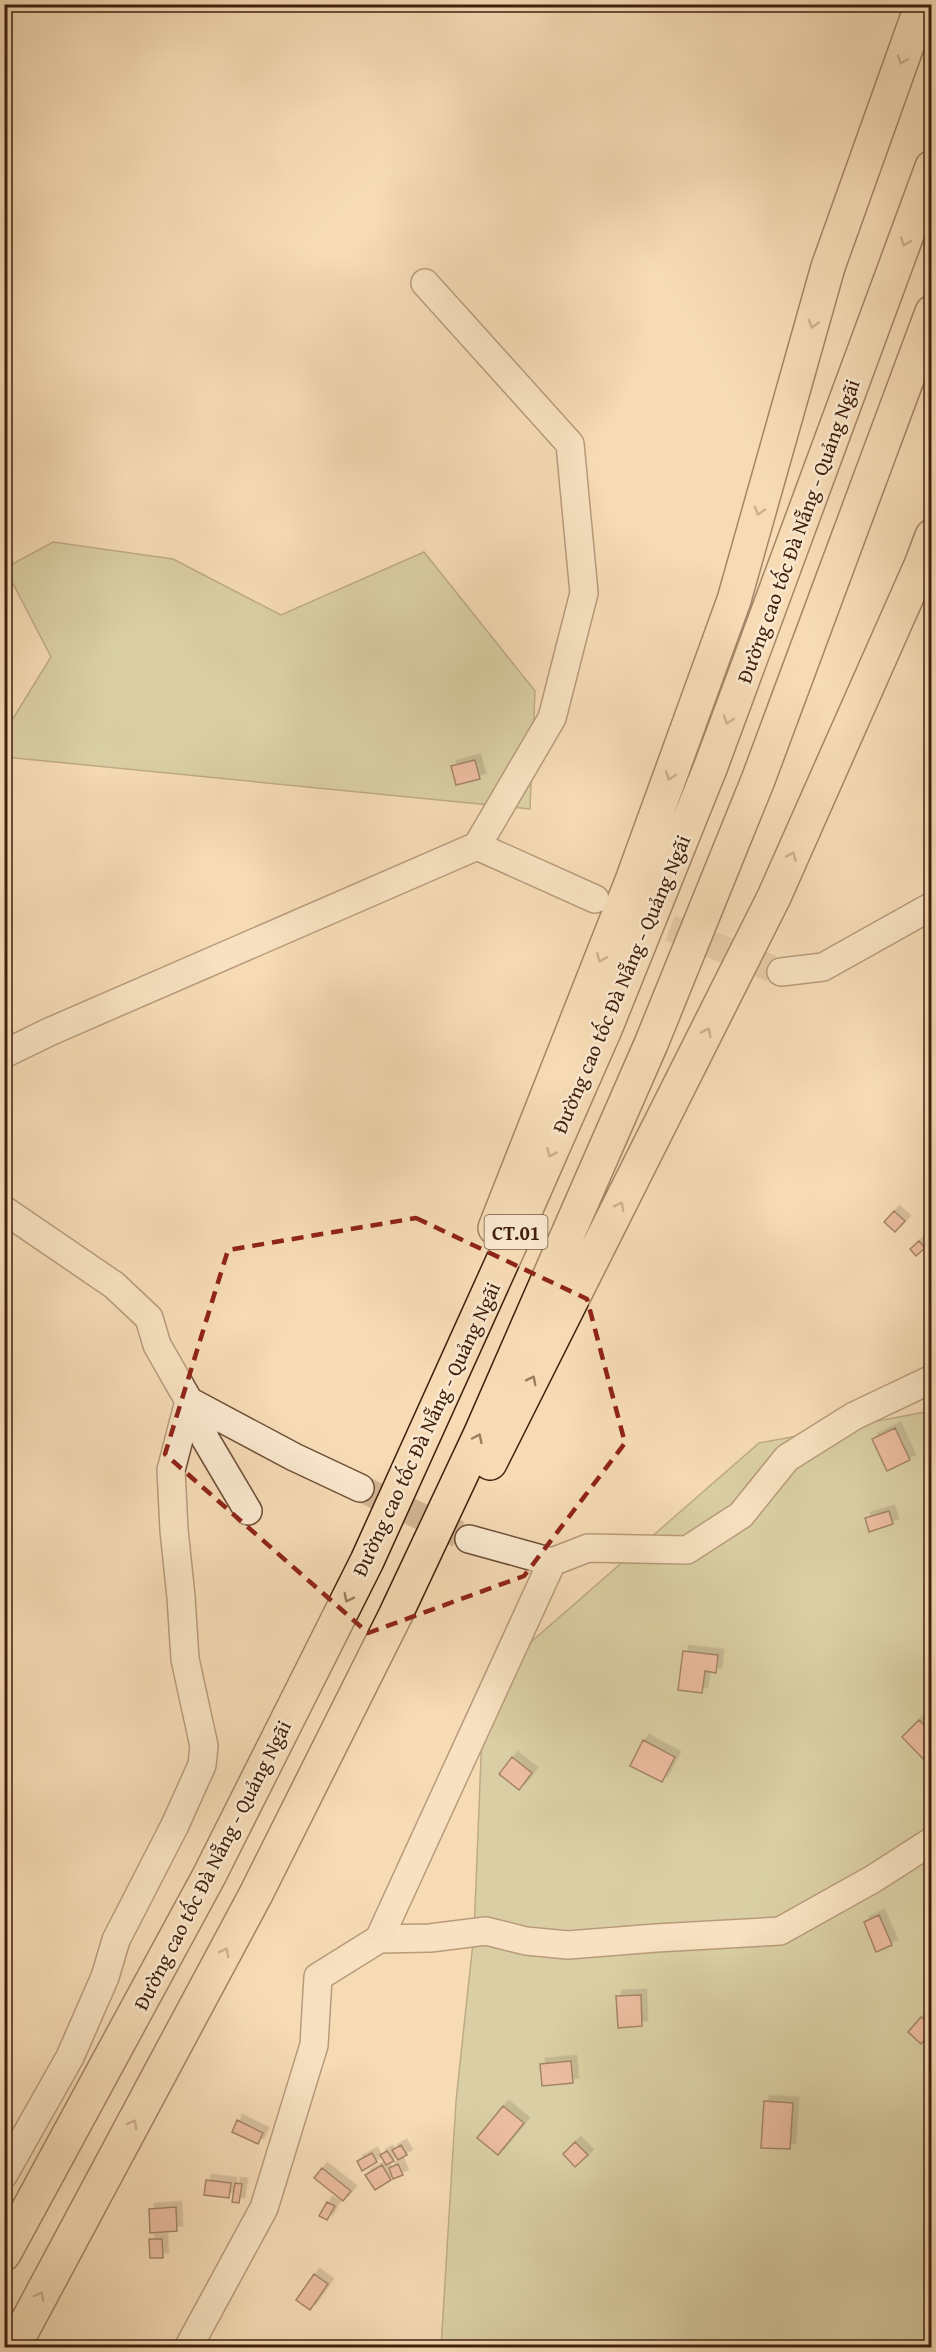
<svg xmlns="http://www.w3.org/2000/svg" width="936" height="2352" font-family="'Gentium Book Plus',serif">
<defs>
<filter id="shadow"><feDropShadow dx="5.5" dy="-5.5" stdDeviation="0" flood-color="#0004"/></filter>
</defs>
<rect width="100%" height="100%" fill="#f6dbb5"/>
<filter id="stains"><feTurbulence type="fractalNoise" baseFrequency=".00333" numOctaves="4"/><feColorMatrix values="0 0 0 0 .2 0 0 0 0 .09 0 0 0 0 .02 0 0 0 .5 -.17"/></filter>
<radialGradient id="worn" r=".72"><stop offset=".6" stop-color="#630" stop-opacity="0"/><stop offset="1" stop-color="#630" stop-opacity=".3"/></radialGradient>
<path fill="#b8c190" stroke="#7c704e" stroke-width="1.5" d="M 53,542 L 173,559 L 281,615 L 424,552 L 535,691 L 530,809 L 5,757 L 4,733 L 51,657 L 5,568 Z
M 931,1411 L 931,2347 L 441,2348 L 456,2101 L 474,1933 L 484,1683 L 759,1443 Z"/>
<path fill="#e09988" stroke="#401f0c" stroke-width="1.5" filter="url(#shadow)" d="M 475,760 L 480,779 L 456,785 L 451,766 Z
M 894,1211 L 905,1221 L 895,1232 L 884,1222 Z
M 919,1241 L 925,1248 L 916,1256 L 910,1249 Z
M 895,1428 L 910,1460 L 887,1471 L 872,1439 Z
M 889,1511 L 893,1524 L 869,1532 L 865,1518 Z
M 683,1651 L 718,1655 L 716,1673 L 705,1671 L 702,1693 L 678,1690 Z
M 919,1720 L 932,1733 L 931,1767 L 902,1737 Z
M 643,1740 L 675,1757 L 662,1782 L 630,1766 Z
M 512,1757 L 532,1773 L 519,1790 L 499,1774 Z
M 879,1915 L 892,1945 L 876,1952 L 864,1922 Z
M 641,1995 L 642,2026 L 618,2028 L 616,1996 Z
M 921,2017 L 932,2026 L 932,2032 L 921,2044 L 908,2032 Z
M 571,2061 L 573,2083 L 542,2086 L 540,2064 Z
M 764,2101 L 793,2103 L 790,2149 L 761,2148 Z
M 503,2106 L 524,2123 L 498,2155 L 477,2138 Z
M 237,2120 L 263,2133 L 258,2144 L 232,2132 Z
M 575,2142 L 588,2155 L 575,2167 L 563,2154 Z
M 401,2145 L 407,2155 L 398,2160 L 392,2150 Z
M 387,2151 L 394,2161 L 386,2165 L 380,2155 Z
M 372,2153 L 377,2162 L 362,2171 L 357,2161 Z
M 398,2164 L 403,2175 L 393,2179 L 389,2168 Z
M 382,2165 L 391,2180 L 375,2190 L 365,2175 Z
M 322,2168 L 351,2191 L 343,2201 L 314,2178 Z
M 206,2180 L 231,2183 L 229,2198 L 204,2195 Z
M 235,2183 L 242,2184 L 239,2203 L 232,2202 Z
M 327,2202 L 335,2206 L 327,2220 L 319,2216 Z
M 176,2207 L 177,2231 L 150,2233 L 149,2209 Z
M 149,2239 L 162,2239 L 163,2258 L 150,2258 Z
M 314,2274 L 328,2284 L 310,2310 L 296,2300 Z"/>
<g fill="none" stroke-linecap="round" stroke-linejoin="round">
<path stroke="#d2b593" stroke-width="27" stroke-dasharray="27 14" stroke-linecap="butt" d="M 632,913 L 781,972
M 360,1488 L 469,1539"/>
<g stroke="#6e4e36" stroke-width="30">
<path id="minor" d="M 425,283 L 570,444 L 584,593 L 552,718 L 477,846
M 781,972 L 823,967 L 932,906
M 4,1054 L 49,1032 L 477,846 L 595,899
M 4,1210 L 114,1285 L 149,1318 L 157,1345 L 189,1401 L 206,1440 L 248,1511
M 469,1539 L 552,1562 L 588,1548 L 687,1550 L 741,1515 L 787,1458 L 854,1416 L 932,1379
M 379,1939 L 552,1562
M 4,2174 L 70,2057 L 105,1977 L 116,1940 L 175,1825 L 202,1765 L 204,1746 L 185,1659 L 181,1597 L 174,1530 L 171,1470 L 189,1401 L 294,1457 L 360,1488
M 188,2348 L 264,2208 L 314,2045 L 318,1977 L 379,1939 L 430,1938 L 486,1931 L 526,1941 L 568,1945 L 656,1938 L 780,1931 L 873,1879 L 932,1841"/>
</g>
<g stroke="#401f0c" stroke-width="36">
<path id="highway" d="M 495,1228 L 633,878 L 734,600 L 828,267 L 922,4
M 490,1463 L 774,897 L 921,565 L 932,536
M 4,2254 L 209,1876 L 367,1561 L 523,1216 L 606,1027 L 711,766 L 932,167
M 13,2348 L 256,1894 L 395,1616 L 480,1435 L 651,1044 L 758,780 L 932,312"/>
</g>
<use href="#minor" stroke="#f9e8cf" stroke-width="27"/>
<use href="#highway" stroke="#f6dbb5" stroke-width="33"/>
</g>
<defs><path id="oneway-chevron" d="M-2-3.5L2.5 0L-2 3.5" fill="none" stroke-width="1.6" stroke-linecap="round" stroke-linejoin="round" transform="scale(1.5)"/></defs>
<g stroke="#9b7d60">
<use href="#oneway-chevron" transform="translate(902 60) rotate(110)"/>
<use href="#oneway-chevron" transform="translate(905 242) rotate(110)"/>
<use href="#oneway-chevron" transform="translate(813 324) rotate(105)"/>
<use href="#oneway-chevron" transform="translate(759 511) rotate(106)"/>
<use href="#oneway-chevron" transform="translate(728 720) rotate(110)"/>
<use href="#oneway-chevron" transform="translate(670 776) rotate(110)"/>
<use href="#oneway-chevron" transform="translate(792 856) rotate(-66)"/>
<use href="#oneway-chevron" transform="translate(601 958) rotate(112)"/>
<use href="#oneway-chevron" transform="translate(707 1032) rotate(-64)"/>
<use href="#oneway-chevron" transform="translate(551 1153) rotate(114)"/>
<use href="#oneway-chevron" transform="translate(620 1206) rotate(-63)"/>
<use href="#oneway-chevron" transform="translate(532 1380) rotate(-63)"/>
<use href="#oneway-chevron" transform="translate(478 1438) rotate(-65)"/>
<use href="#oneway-chevron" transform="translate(348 1598) rotate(117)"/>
<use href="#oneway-chevron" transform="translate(225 1952) rotate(-62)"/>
<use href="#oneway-chevron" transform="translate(133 2124) rotate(-62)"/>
<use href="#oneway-chevron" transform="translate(40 2296) rotate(-62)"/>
</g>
<path d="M0 0H936V2352H0ZM 416,1218 L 587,1299 L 625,1443 L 524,1576 L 368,1633 L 165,1454 L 228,1250 Z" fill="#f6dbb5" fill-opacity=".55" fill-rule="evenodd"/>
<path fill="none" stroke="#8f2418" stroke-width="4.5" stroke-dasharray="12 8" stroke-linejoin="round" d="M 416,1218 L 587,1299 L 625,1443 L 524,1576 L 368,1633 L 165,1454 L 228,1250 Z"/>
<g text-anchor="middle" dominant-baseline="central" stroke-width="5" stroke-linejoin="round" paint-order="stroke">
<rect fill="#f9e8cf" stroke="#785b46" stroke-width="1.5" x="484.5" y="1215" width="63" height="34" rx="4.5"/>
<g font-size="20" font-weight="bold" fill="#401f0c">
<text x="516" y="1232">CT.01</text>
</g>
<g font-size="21" fill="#401f0c" stroke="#f9e8cf">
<text transform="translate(798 531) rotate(-70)">Đường cao tốc Đà Nẵng - Quảng Ngãi</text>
<text transform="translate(621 984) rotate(-67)">Đường cao tốc Đà Nẵng - Quảng Ngãi</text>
<text transform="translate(426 1429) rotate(-65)">Đường cao tốc Đà Nẵng - Quảng Ngãi</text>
<text transform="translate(212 1865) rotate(-63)">Đường cao tốc Đà Nẵng - Quảng Ngãi</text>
</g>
</g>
<rect width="936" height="2352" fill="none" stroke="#f6dbb5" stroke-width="24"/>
<rect x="6" y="6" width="924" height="2340" fill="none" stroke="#401f0c" stroke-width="3"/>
<rect x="12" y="12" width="912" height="2328" fill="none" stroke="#401f0c" stroke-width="1.5"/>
<rect width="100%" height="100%" filter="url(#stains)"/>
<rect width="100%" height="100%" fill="url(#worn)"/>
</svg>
